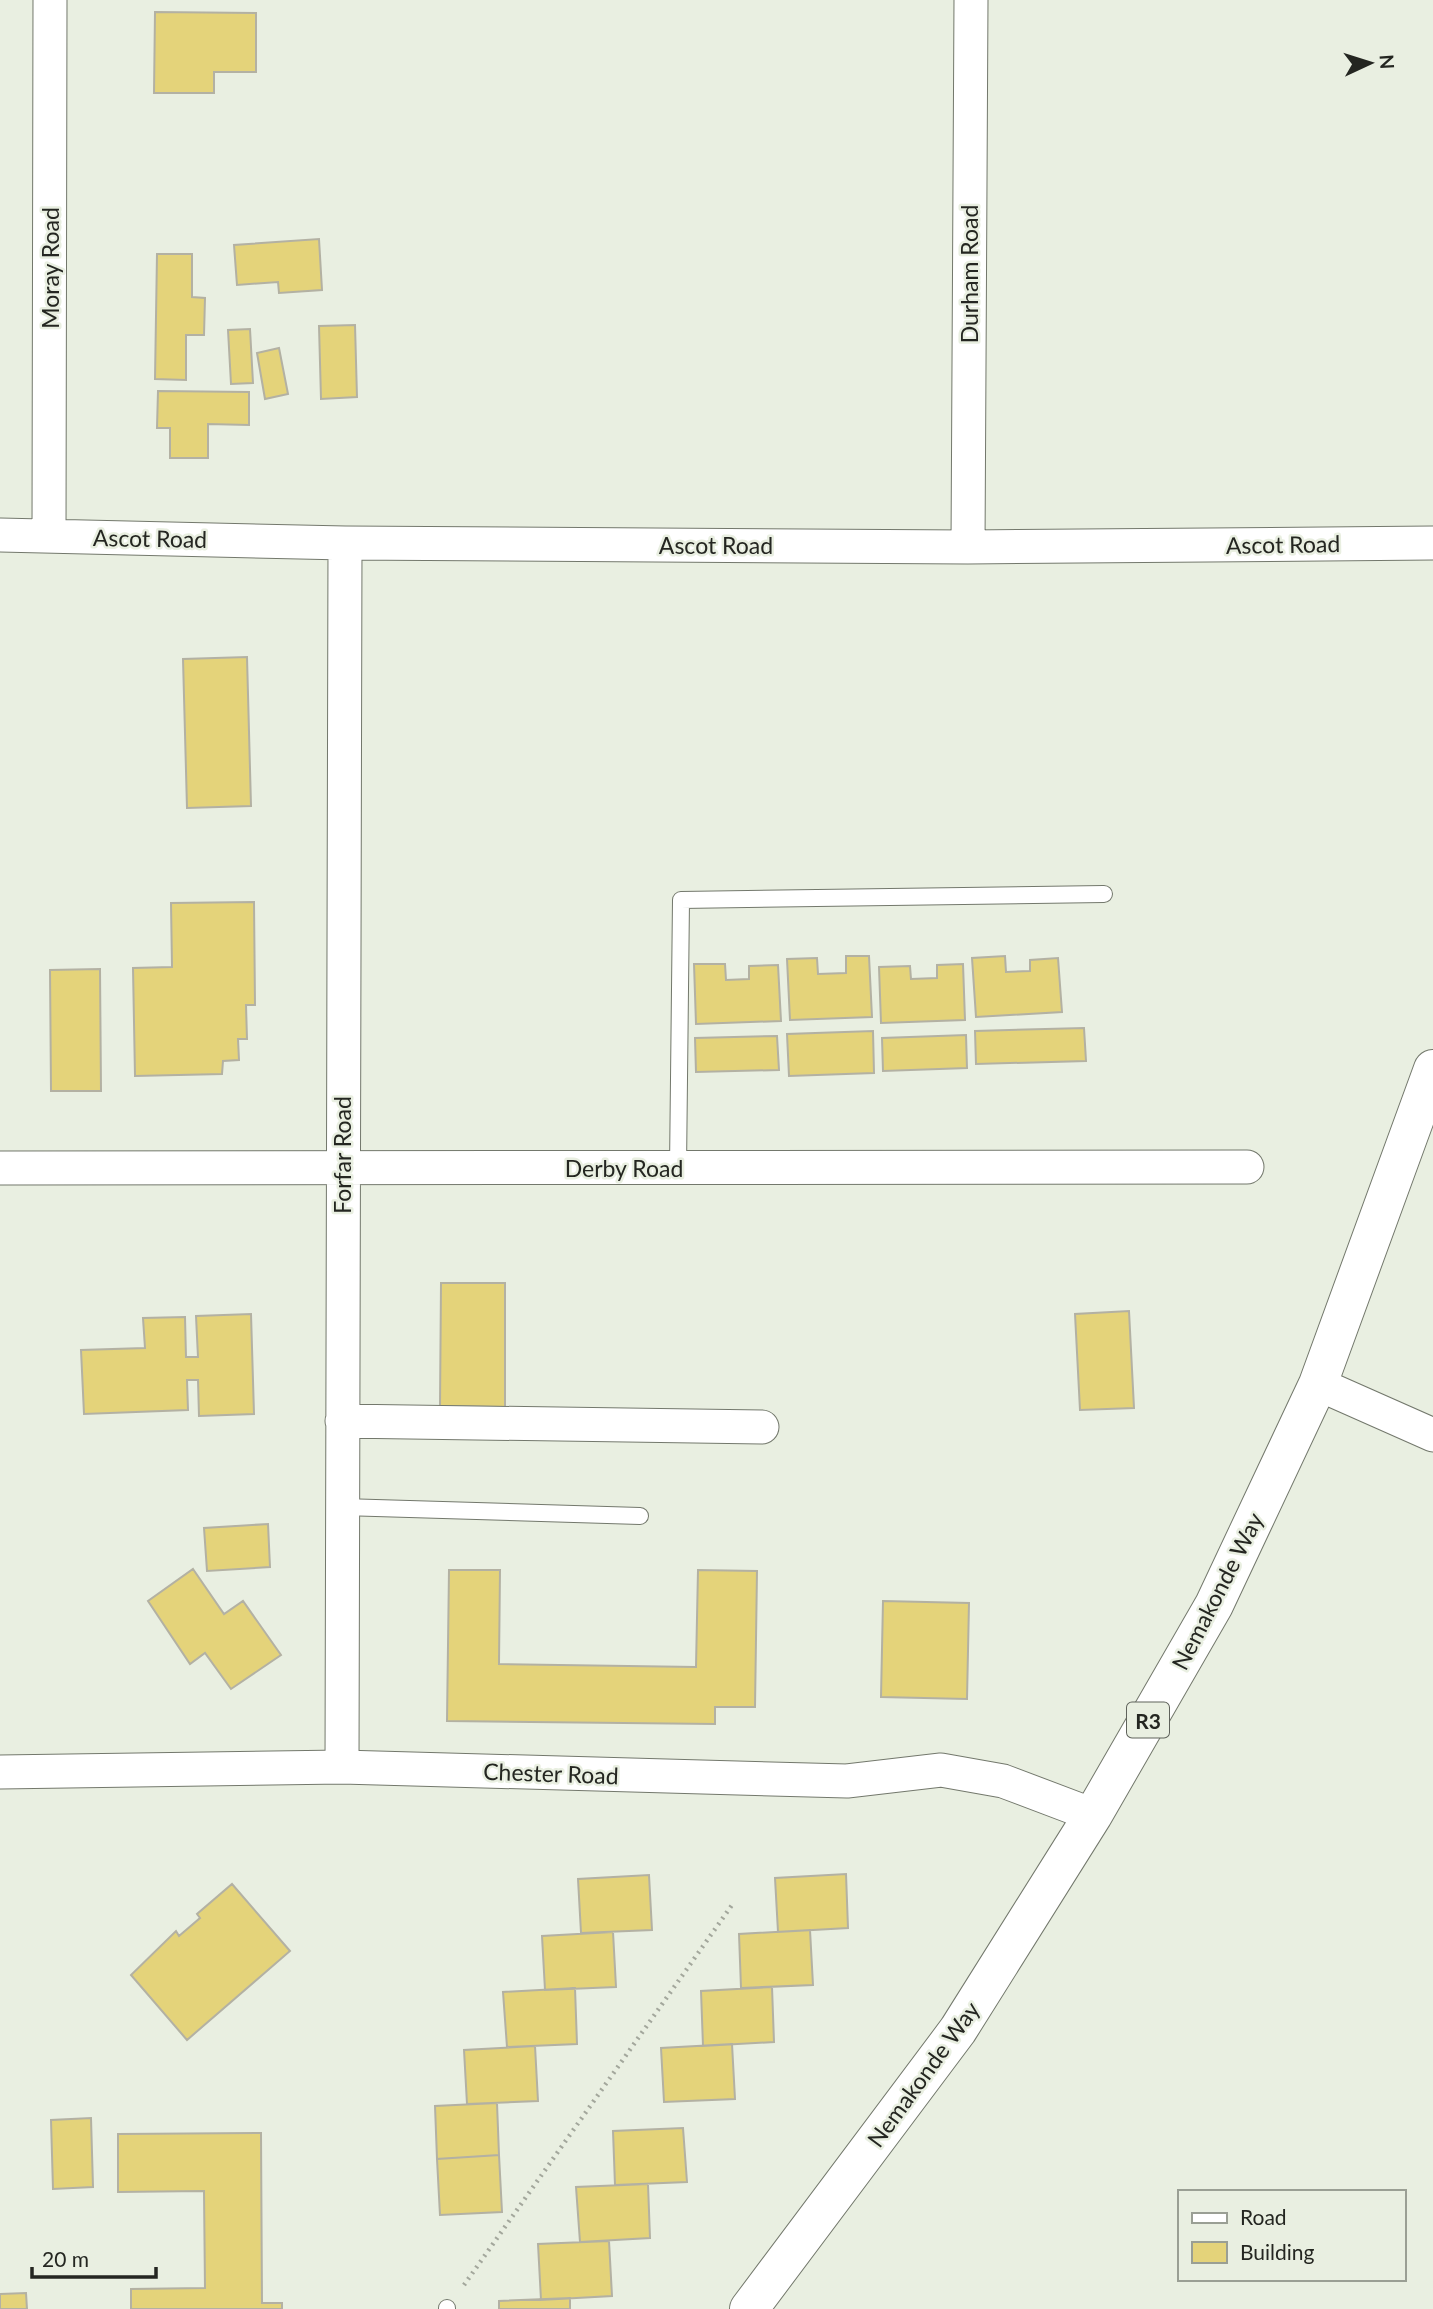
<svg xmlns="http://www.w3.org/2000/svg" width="1433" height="2309" font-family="Lato,sans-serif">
<rect width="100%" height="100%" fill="#e9efe1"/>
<path fill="#e4d37a" stroke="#b3b1a3" stroke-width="2" d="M 155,12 L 256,13 L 256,72 L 214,72 L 214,93 L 154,93 Z
M 319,239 L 322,290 L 279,293 L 278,282 L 237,285 L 234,245 Z
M 157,254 L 192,254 L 192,297 L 205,298 L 204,335 L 186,335 L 186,380 L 155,379 Z
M 355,325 L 357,397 L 321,399 L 319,326 Z
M 250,329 L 253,383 L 231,384 L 228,330 Z
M 279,348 L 288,394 L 265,399 L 257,353 Z
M 158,391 L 249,392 L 249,425 L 208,424 L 208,458 L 170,458 L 170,428 L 157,428 Z
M 247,657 L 251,806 L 187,808 L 183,659 Z
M 254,902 L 255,1005 L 246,1005 L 247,1039 L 238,1039 L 239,1060 L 223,1061 L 222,1074 L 135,1076 L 133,968 L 172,967 L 171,903 Z
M 846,956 L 869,956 L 872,1017 L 790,1020 L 787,959 L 817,958 L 818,974 L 846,973 Z
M 1005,956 L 1006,972 L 1030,971 L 1030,960 L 1058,958 L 1062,1012 L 976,1017 L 972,958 Z
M 694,964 L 725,964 L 726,980 L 749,979 L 749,966 L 778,965 L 781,1021 L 696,1024 Z
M 963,964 L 965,1020 L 881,1023 L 879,967 L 910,966 L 911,979 L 937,978 L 937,965 Z
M 100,969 L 101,1091 L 51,1091 L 50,970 Z
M 1084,1028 L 1086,1061 L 976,1064 L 975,1031 Z
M 873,1031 L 874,1073 L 789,1076 L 787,1034 Z
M 966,1035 L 967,1068 L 883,1071 L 882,1038 Z
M 777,1036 L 779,1070 L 696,1072 L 695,1038 Z
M 441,1283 L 505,1283 L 505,1407 L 440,1406 Z
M 1129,1311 L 1134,1408 L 1080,1410 L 1075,1314 Z
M 251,1314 L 254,1414 L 199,1416 L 198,1380 L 187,1380 L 188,1410 L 84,1414 L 81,1350 L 145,1348 L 143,1318 L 185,1317 L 186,1357 L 198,1357 L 196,1316 Z
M 268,1524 L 270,1567 L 207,1571 L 204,1528 Z
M 193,1569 L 224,1614 L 243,1601 L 281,1655 L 231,1689 L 205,1653 L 190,1664 L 148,1601 Z
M 449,1570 L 500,1570 L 499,1664 L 696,1667 L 698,1570 L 757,1571 L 755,1707 L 715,1707 L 715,1724 L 447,1721 Z
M 883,1601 L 969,1603 L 967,1699 L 881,1697 Z
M 846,1874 L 848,1928 L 778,1932 L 775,1878 Z
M 649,1875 L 652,1930 L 581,1933 L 578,1879 Z
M 232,1884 L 290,1951 L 187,2040 L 131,1975 L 176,1931 L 179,1936 L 200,1918 L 197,1914 Z
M 810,1930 L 813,1985 L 741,1988 L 739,1934 Z
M 613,1932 L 616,1987 L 545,1990 L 542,1936 Z
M 772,1987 L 774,2042 L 703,2046 L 701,1991 Z
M 575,1988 L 577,2044 L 507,2047 L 503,1992 Z
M 732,2044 L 735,2099 L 664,2102 L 661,2048 Z
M 535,2046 L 538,2101 L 467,2104 L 464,2050 Z
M 497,2103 L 499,2155 L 437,2159 L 435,2106 Z
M 91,2118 L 93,2187 L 53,2189 L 51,2120 Z
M 683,2128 L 687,2182 L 615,2185 L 613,2131 Z
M 261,2133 L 262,2303 L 282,2303 L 282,2309 L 131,2309 L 131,2289 L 205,2288 L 204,2191 L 118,2192 L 118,2134 Z
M 499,2155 L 502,2212 L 440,2215 L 437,2159 Z
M 648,2184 L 650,2238 L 580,2242 L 576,2187 Z
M 609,2241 L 612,2296 L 541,2300 L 538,2244 Z
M 26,2293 L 27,2309 L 0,2309 L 0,2294 Z
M 570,2298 L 570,2309 L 499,2309 L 499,2301 Z"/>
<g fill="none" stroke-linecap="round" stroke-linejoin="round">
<g stroke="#73786c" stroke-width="18">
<path id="service" d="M 678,1168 L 681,900 L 1104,894
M 342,1507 L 640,1516
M 447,2309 L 447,2308"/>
</g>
<g stroke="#73786c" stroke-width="35">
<path id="minor" d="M 0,535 L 345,543 L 968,547 L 1433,543
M 49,536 L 50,0
M 968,547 L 971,0
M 0,1168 L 1247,1167
M 1318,1384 L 1433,1435
M 342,1421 L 762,1427
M 342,1767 L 345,543
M 0,1772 L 342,1767 L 847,1781 L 941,1770 L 1003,1781 L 1093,1815"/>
</g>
<g stroke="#73786c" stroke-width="40">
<path id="trunk" d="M 749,2309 L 958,2030 L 1093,1815 L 1214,1605 L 1318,1384 L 1433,1069"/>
</g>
<path stroke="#a3a79c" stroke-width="4.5" stroke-dasharray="2 5" stroke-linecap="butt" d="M 464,2285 L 732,1905"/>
<use href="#service" stroke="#fff" stroke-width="16"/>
<use href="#minor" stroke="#fff" stroke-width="33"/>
<use href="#trunk" stroke="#fff" stroke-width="38"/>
</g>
<g text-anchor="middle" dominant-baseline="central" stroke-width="5" stroke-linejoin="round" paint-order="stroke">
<rect fill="#e9efe1" stroke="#5f625b" stroke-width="2" x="1127" y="1702.5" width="42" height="35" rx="5"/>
<g font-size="21" font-weight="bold" fill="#242621">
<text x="1148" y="1720">R3</text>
</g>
<g font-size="23" fill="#242621" stroke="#e9efe1">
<text transform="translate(50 268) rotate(-90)">Moray Road</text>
<text transform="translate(969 274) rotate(-90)">Durham Road</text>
<text transform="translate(150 538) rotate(1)">Ascot Road</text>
<text transform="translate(1283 544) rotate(-1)">Ascot Road</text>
<text x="716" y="545">Ascot Road</text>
<text transform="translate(342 1155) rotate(-90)">Forfar Road</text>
<text x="624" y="1168">Derby Road</text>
<text transform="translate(1217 1591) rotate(-63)">Nemakonde Way</text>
<text transform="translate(551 1773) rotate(2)">Chester Road</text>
<text transform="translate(923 2074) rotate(-54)">Nemakonde Way</text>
</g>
</g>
<rect x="1178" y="2190" width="228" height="91" fill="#e9efe1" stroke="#9a9f94" stroke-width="2"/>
<rect x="1192" y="2213" width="35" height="10" fill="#ffffff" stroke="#9a9f94" stroke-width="2"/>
<text x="1240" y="2225" font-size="21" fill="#242621">Road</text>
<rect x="1192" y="2242" width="35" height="21" fill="#e4d37a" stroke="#9a9f94" stroke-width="2"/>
<text x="1240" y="2260" font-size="21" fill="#242621">Building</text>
<g transform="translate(1370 63) rotate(86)" stroke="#e9efe1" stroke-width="5" paint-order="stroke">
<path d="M0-5L12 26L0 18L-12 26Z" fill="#242621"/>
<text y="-10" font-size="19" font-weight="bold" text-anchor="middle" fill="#242621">N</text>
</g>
<path d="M32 2267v10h124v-10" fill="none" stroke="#242621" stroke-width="3.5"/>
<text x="42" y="2267" font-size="21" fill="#242621" stroke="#e9efe1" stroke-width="5" paint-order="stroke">20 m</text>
</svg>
